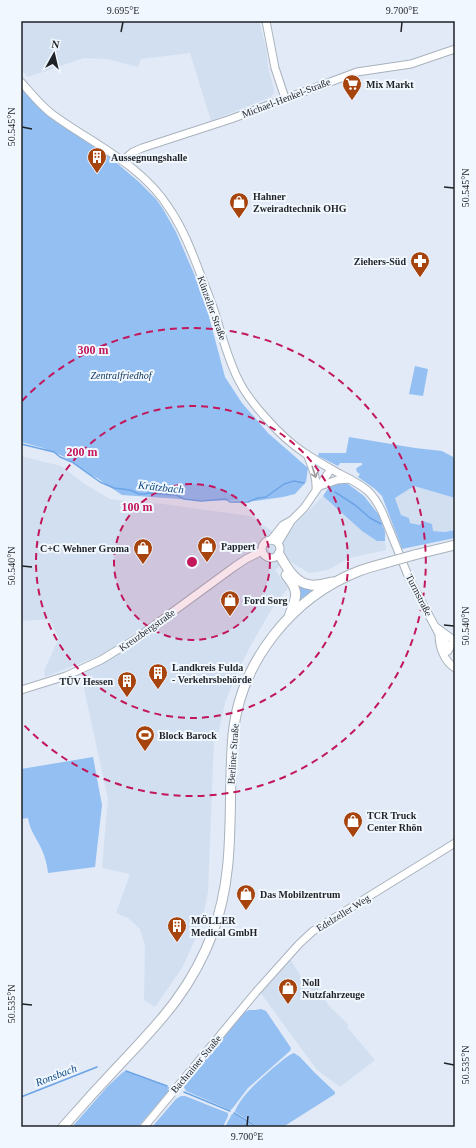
<svg xmlns="http://www.w3.org/2000/svg" width="476" height="1148" font-family="Georgia,serif">
<rect width="100%" height="100%" fill="#e1eaf6"/>
<path fill="#d1dff0" d="M 21,21 L 259,21 L 266,48 L 268,67 L 274,89 L 274,93 L 271,97 L 211,121 L 190,53 L 141,59 L 138,67 L 107,59 L 84,58 L 28,77 L 21,69 Z
M 21,456 L 61,466 L 86,485 L 110,499 L 133,502 L 163,504 L 250,516 L 282,538 L 323,496 L 362,531 L 377,541 L 385,541 L 386,550 L 349,558 L 328,570 L 309,573 L 288,560 L 275,570 L 288,588 L 273,607 L 251,645 L 237,673 L 225,703 L 221,721 L 217,740 L 214,740 L 208,892 L 203,916 L 194,942 L 182,968 L 155,1007 L 144,1000 L 145,946 L 140,929 L 128,918 L 116,913 L 130,874 L 102,868 L 108,799 L 81,675 L 142,640 L 136,632 L 103,654 L 45,677 L 44,671 L 59,638 L 49,619 L 21,621 Z
M 414,486 L 455,498 L 455,530 L 445,532 L 433,531 L 420,525 L 410,523 L 409,518 L 401,515 L 395,498 Z
M 290,959 L 307,986 L 314,982 L 329,1006 L 349,1025 L 347,1027 L 375,1060 L 340,1087 L 317,1070 L 260,992 Z"/>
<path fill="#94bff3" d="M 21,87 L 37,105 L 45,113 L 60,124 L 99,148 L 139,182 L 156,199 L 163,209 L 176,232 L 201,290 L 208,313 L 225,377 L 242,403 L 268,433 L 308,468 L 306,482 L 295,494 L 283,497 L 255,501 L 194,500 L 122,495 L 97,478 L 88,474 L 65,457 L 43,448 L 21,442 Z
M 415,366 L 428,369 L 423,396 L 409,394 Z
M 349,437 L 415,448 L 442,451 L 455,458 L 455,498 L 414,486 L 395,498 L 401,515 L 409,518 L 410,523 L 420,525 L 423,521 L 432,524 L 433,531 L 445,532 L 455,530 L 455,538 L 426,544 L 402,549 L 382,496 L 375,489 L 358,477 L 360,474 L 357,472 L 356,469 L 358,467 L 362,465 L 362,463 L 340,463 L 338,466 L 318,456 L 319,453 L 346,453 Z
M 340,483 L 348,484 L 364,496 L 379,515 L 385,532 L 385,541 L 377,541 L 362,531 L 323,496 L 329,487 Z
M 297,584 L 314,590 L 299,600 Z
M 93,757 L 102,805 L 95,867 L 48,873 C 47,864 45,856 41,848 C 36,837 30,831 28,818 L 21,819 L 21,769 Z
M 261,1009 L 266,1011 L 291,1048 L 290,1051 L 248,1088 L 232,1109 L 230,1110 L 186,1091 L 184,1087 L 186,1083 L 227,1033 L 245,1012 L 249,1010 L 256,1010 Z
M 294,1053 L 300,1057 L 314,1072 L 335,1092 L 335,1094 L 283,1127 L 259,1127 L 235,1112 L 235,1111 C 243,1093 259,1081 273,1068 C 280,1063 286,1056 294,1053 Z
M 125,1071 L 171,1088 L 138,1127 L 72,1127 L 108,1086 L 122,1073 Z
M 181,1096 L 185,1096 L 228,1113 L 228,1116 L 223,1127 L 152,1127 L 176,1099 Z
M 232,1114 L 234,1114 L 255,1127 L 225,1127 Z"/>
<g fill="none" stroke-linecap="round" stroke-linejoin="round">
<path stroke="#6ca4e6" stroke-width="1.5" d="M 21,444 L 54,452 L 60,457 L 72,462 L 100,482 L 114,488 L 130,490 L 139,494 L 146,494 L 147,493 L 176,495 L 184,499 L 201,501 L 226,499 L 230,502 L 248,502 L 258,498 L 266,497 L 284,484 L 294,481 L 304,483
M 335,492 L 355,505 L 370,518 L 381,524
M 126,1071 L 167,1086
M 184,1092 L 230,1111
M 21,1097 L 97,1067
M 234,1113 L 257,1127"/>
<g stroke="#a9b2bd" stroke-width="9">
<path id="tertiary" d="M 266,21 L 275,68 L 285,98
M 21,690 L 66,676 L 101,660 L 137,638 L 234,567 L 246,559 L 262,551"/>
</g>
<g stroke="#a9b2bd" stroke-width="9">
<path id="secondary" d="M 21,82 C 31,93 40,105 52,114 C 93,144 141,164 169,208 C 182,227 190,247 198,268 C 204,283 210,298 215,313 C 222,336 228,360 239,381 C 246,395 256,407 266,418 C 278,432 291,444 306,454 C 317,461 329,468 340,474 C 350,479 360,484 368,491 C 375,498 379,505 383,514 L 409,578 L 439,634 L 444,640 L 449,649
M 122,161 L 133,152 L 142,148 L 231,119 L 357,72 L 411,64 L 455,49
M 307,454 C 312,467 317,477 316,490
M 320,486 L 337,480 L 350,479
M 271,540 L 283,525 L 292,520 L 304,508 L 331,469
M262 549a9 9 0 1 1 18 0a9 9 0 1 1-18 0Z
M 278,543 L 290,523
M 436,627 L 455,641
M 439,634 C 439,647 444,661 455,668
M 448,651 L 451,645 L 455,641
M 144,1127 L 256,992 L 299,944 L 313,931 L 455,843"/>
</g>
<g stroke="#a9b2bd" stroke-width="11">
<path id="trunk" d="M 279,554 C 286,566 295,584 311,585 C 318,586 326,583 333,582
M 414,555 L 455,545
M 286,575 C 301,594 296,596 289,617
M 63,1127 C 83,1104 103,1082 124,1060 C 163,1019 193,986 213,932 C 237,868 227,801 233,735 C 240,662 292,597 359,571 C 369,567 379,565 389,562"/>
</g>
<use href="#tertiary" stroke="#fff" stroke-width="7"/>
<use href="#secondary" stroke="#fff" stroke-width="7"/>
<use href="#trunk" stroke="#fff" stroke-width="9"/>
<g stroke="#a9b2bd" stroke-width="11" stroke-linecap="butt">
<path id="trunk-bridge" d="M 389,562 L 414,555"/>
</g>
<use href="#trunk-bridge" stroke="#fff" stroke-width="9"/>
</g>
<defs><path id="oneway-shaft" d="M-6 0H5M1.5-3L5.5 0L1.5 3" fill="none" stroke-width="1.6" stroke-linecap="round" stroke-linejoin="round"/></defs>
<use stroke="#9a9c9d" href="#oneway-shaft" transform="translate(314 472) rotate(72)"/>
<path fill="none" stroke="#1f2226" stroke-width="1.5" d="M 121,32 L 123,22M 401,32 L 402,22M 22,127 L 32,129M 444,187 L 454,188M 22,566 L 32,567M 444,625 L 454,626M 22,1004 L 32,1005M 444,1063 L 454,1065M 247,1126 L 248,1116"/>
<circle cx="192" cy="562" r="78" fill="#c2185b" fill-opacity=".12"/>
<g fill="none" stroke="#c2185b" stroke-width="2" stroke-dasharray="7 5">
<circle cx="192" cy="562" r="78"/>
<circle cx="192" cy="562" r="156"/>
<path d="M22 401A234 234 0 1 1 22 723"/>
</g>
<defs>
<g id="supermarket-pin" transform="scale(1)"><path d="M0 17L-7.5 6A9.5 9.5 0 1 1 7.5 6Z" fill="#a7430c" stroke="#f1f7fe"/><path d="M-6-5.5h2.5l.6 2H6L4.5 2H-2.5L-4.4-4H-6ZM-1.5 3.2a1.3 1.3 0 1 0 .1 0ZM3 3.2a1.3 1.3 0 1 0 .1 0Z" fill="#fff"/></g>
<g id="building-pin" transform="scale(1)"><path d="M0 17L-7.5 6A9.5 9.5 0 1 1 7.5 6Z" fill="#a7430c" stroke="#f1f7fe"/><path d="M-4-6H4V6H1V3H-1V6H-4ZM-2.5-4.3h1.7v1.8h-1.7ZM.8-4.3h1.7v1.8H.8ZM-2.5-1h1.7V.8h-1.7ZM.8-1h1.7V.8H.8Z" fill="#fff"/></g>
<g id="shop-pin" transform="scale(1)"><path d="M0 17L-7.5 6A9.5 9.5 0 1 1 7.5 6Z" fill="#a7430c" stroke="#f1f7fe"/><path d="M-5-2.5h2.3a2.7 3.5 0 0 1 5.4 0H5L5.5 6h-11ZM-1.5-2.5h3a1.5 2.3 0 0 0-3 0Z" fill="#fff"/></g>
<g id="pharmacy-pin" transform="scale(1)"><path d="M0 17L-7.5 6A9.5 9.5 0 1 1 7.5 6Z" fill="#a7430c" stroke="#f1f7fe"/><path d="M-2-6h4v4h4v4h-4v4h-4v-4h-4v-4h4Z" fill="#fff"/></g>
<g id="stadium-pin" transform="scale(1)"><path d="M0 17L-7.5 6A9.5 9.5 0 1 1 7.5 6Z" fill="#a7430c" stroke="#f1f7fe"/><path d="M0-5a6.5 5 0 1 0 0 10a6.5 5 0 1 0 0-10ZM-3.5-1.8h7v3.6h-7Z" fill="#fff"/></g>
</defs>
<g fill-rule="evenodd">
<use href="#supermarket-pin" x="352" y="84"/>
<use href="#building-pin" x="97" y="157"/>
<use href="#shop-pin" x="239" y="202"/>
<use href="#pharmacy-pin" x="420" y="261"/>
<use href="#shop-pin" x="207" y="546"/>
<use href="#shop-pin" x="143" y="548"/>
<use href="#shop-pin" x="230" y="600"/>
<use href="#building-pin" x="158" y="673"/>
<use href="#building-pin" x="127" y="681"/>
<use href="#stadium-pin" x="145" y="735"/>
<use href="#shop-pin" x="353" y="821"/>
<use href="#shop-pin" x="246" y="894"/>
<use href="#building-pin" x="177" y="926"/>
<use href="#shop-pin" x="288" y="988"/>
</g>
<g text-anchor="middle" dominant-baseline="central" stroke-width="4" stroke-linejoin="round" paint-order="stroke">
<g font-size="10" font-weight="bold" fill="#1f2226" stroke="#f1f7fe" text-anchor="start">
<text x="366" y="84">Mix Markt</text>
<text x="111" y="157">Aussegnungshalle</text>
<text x="253" y="196">Hahner<tspan x="253" dy="12">Zweiradtechnik OHG</tspan></text>
<text x="406" y="261" text-anchor="end">Ziehers-Süd</text>
<text x="221" y="546">Pappert</text>
<text x="129" y="548" text-anchor="end">C+C Wehner Groma</text>
<text x="244" y="600">Ford Sorg</text>
<text x="172" y="667">Landkreis Fulda<tspan x="172" dy="12">- Verkehrsbehörde</tspan></text>
<text x="113" y="681" text-anchor="end">TÜV Hessen</text>
<text x="159" y="735">Block Barock</text>
<text x="367" y="815">TCR Truck<tspan x="367" dy="12">Center Rhön</tspan></text>
<text x="260" y="894">Das Mobilzentrum</text>
<text x="191" y="920">MÖLLER<tspan x="191" dy="12">Medical GmbH</tspan></text>
<text x="302" y="982">Noll<tspan x="302" dy="12">Nutzfahrzeuge</tspan></text>
</g>
<g font-size="10" fill="#1f2226" stroke="#f1f7fe">
<text transform="translate(286 98) rotate(-21)">Michael-Henkel-Straße</text>
<text transform="translate(212 308) rotate(70)">Künzeller Straße</text>
<text transform="translate(419 595) rotate(63)">Turmstraße</text>
<text transform="translate(147 630) rotate(-35)">Kreuzbergstraße</text>
<text transform="translate(233 754) rotate(-86)">Berliner Straße</text>
<text transform="translate(343 913) rotate(-32)">Edelzeller Weg</text>
<text transform="translate(196 1064) rotate(-50)">Bachrainer Straße</text>
</g>
<g font-size="10" font-style="italic" fill="#0b335d" stroke="#f1f7fe">
<text x="121" y="375">Zentralfriedhof</text>
</g>
<g font-size="11" font-style="italic" fill="#0e4985" stroke="#f1f7fe">
<text transform="translate(161 487) rotate(6)">Krätzbach</text>
<text transform="translate(56 1075) rotate(-21)">Ronsbach</text>
</g>
</g>
<circle cx="192" cy="562" r="6" fill="#c2185b" stroke="#f1f7fe" stroke-width="2"/>
<g font-size="12" text-anchor="middle" font-weight="bold" fill="#c2185b" stroke="#f1f7fe" stroke-width="4" stroke-linejoin="round" paint-order="stroke">
<text x="93" y="354">300 m</text>
<text x="82" y="456">200 m</text>
<text x="137" y="511">100 m</text>
</g>
<rect width="476" height="1148" fill="none" stroke="#f1f7fe" stroke-width="44"/>
<g transform="translate(54 54) rotate(8)" stroke="#f1f7fe" stroke-width="3" paint-order="stroke">
<path d="M0-3L7 15L0 10L-7 15Z" fill="#1f2226"/>
<text y="-6" font-size="11" font-weight="bold" text-anchor="middle" fill="#1f2226">N</text>
</g>
<rect x="22" y="22" width="432" height="1104" fill="none" stroke="#1f2226" stroke-width="1.5"/>
<g font-size="10" text-anchor="middle" fill="#1f2226">
<text x="123" y="14">9.695°E</text>
<text x="402" y="14">9.700°E</text>
<text transform="translate(11 127) rotate(-90)" y="4">50.545°N</text>
<text transform="translate(465 188) rotate(-90)" y="4">50.545°N</text>
<text transform="translate(11 566) rotate(-90)" y="4">50.540°N</text>
<text transform="translate(465 626) rotate(-90)" y="4">50.540°N</text>
<text transform="translate(11 1004) rotate(-90)" y="4">50.535°N</text>
<text transform="translate(465 1065) rotate(-90)" y="4">50.535°N</text>
<text x="247" y="1140">9.700°E</text>
</g>
</svg>
